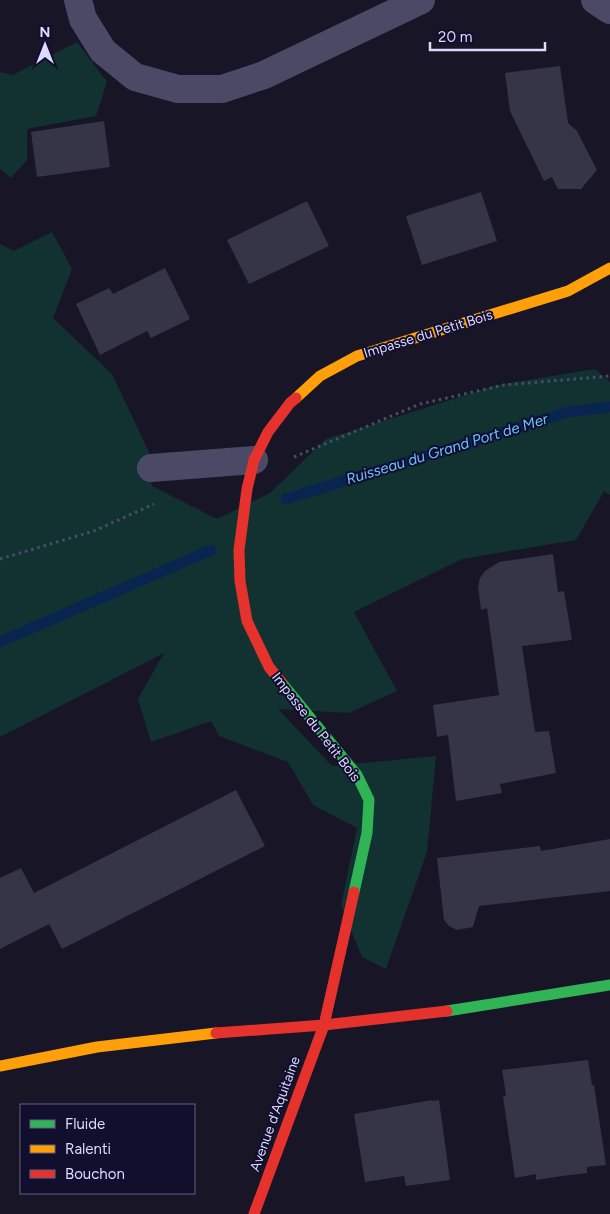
<svg xmlns="http://www.w3.org/2000/svg" width="610" height="1214" font-family="Figtree,sans-serif">
<rect width="100%" height="100%" fill="#171526"/>
<path fill="#123232" d="M 77,42 L 107,82 L 96,116 L 27,129 L 27,160 L 11,178 L 0,169 L 0,72 L 13,75 Z
M 52,232 L 72,269 L 53,318 L 112,374 L 149,452 L 152,486 L 217,519 L 270,493 L 326,439 L 498,385 L 595,369 L 610,382 L 610,495 L 604,491 L 576,540 L 462,559 L 354,612 L 397,691 L 349,713 L 278,709 L 332,766 L 436,756 L 427,852 L 386,969 L 362,957 L 341,905 L 357,828 L 313,805 L 288,762 L 219,736 L 211,721 L 151,742 L 138,699 L 164,653 L 0,737 L 0,244 L 14,251 Z"/>
<g fill="none" stroke-linecap="round" stroke-linejoin="round">
<path stroke="#08254f" stroke-width="11" d="M 286,499 L 568,412 L 610,407
M 0,642 L 211,550"/>
</g>
<path fill="#363447" d="M 560,66 L 568,123 L 577,131 L 597,170 L 581,189 L 558,189 L 552,177 L 544,181 L 510,111 L 505,73 Z
M 104,121 L 110,167 L 37,177 L 31,132 Z
M 481,192 L 497,241 L 422,265 L 406,216 Z
M 307,201 L 329,246 L 249,284 L 227,240 Z
M 165,268 L 190,319 L 151,338 L 147,331 L 100,355 L 76,304 L 109,288 L 113,294 Z
M 553,554 L 558,592 L 564,591 L 572,640 L 522,646 L 535,732 L 549,731 L 556,773 L 500,784 L 502,793 L 456,801 L 448,735 L 437,737 L 433,705 L 499,695 L 487,608 L 481,610 L 478,587 L 480,578 L 485,571 L 499,562 Z
M 236,790 L 265,846 L 62,949 L 49,924 L 0,949 L 0,878 L 21,868 L 34,893 Z
M 610,839 L 610,891 L 479,906 L 473,927 L 457,930 L 449,926 L 444,920 L 437,858 L 540,846 L 541,851 Z
M 588,1060 L 592,1085 L 594,1085 L 606,1165 L 587,1167 L 587,1173 L 562,1176 L 536,1180 L 536,1174 L 515,1178 L 503,1097 L 506,1095 L 502,1070 Z
M 432,1100 L 432,1101 L 439,1100 L 450,1180 L 406,1186 L 404,1176 L 365,1182 L 354,1114 Z"/>
<g fill="none" stroke-linecap="round" stroke-linejoin="round">
<path stroke="#425262" stroke-width="3" stroke-dasharray="2.5 4" stroke-linecap="butt" d="M 294,457 L 420,404 L 504,385 L 610,376
M 0,559 L 94,531 L 154,504"/>
<path stroke="#4a4a67" stroke-width="28" d="M 78,0 L 83,19 L 103,51 L 135,77 L 178,89 L 222,89 L 264,75 L 421,0
M 595,0 L 610,10
M 151,468 L 254,460"/>
<path stroke="#30b455" stroke-width="11" d="M 281,682 L 357,775 L 369,800 L 367,833 L 354,892
M 447,1011 L 610,985"/>
<path stroke="#ff9f0a" stroke-width="11" d="M 296,398 L 320,376 L 357,356 L 568,291 L 610,268
M 0,1066 L 97,1047 L 216,1033"/>
<path stroke="#e5322d" stroke-width="11" d="M 281,682 L 269,667 L 247,621 L 240,581 L 239,550 L 247,489 L 254,460 L 268,432 L 290,403 L 296,398
M 216,1033 L 324,1025 L 447,1011
M 254,1214 L 324,1025 L 354,892"/>
</g>
<g text-anchor="middle" dominant-baseline="central" stroke-width="4" stroke-linejoin="round" paint-order="stroke">
<g font-size="14" fill="#dcdaff" stroke="#120e2d">
<text transform="translate(428 334) rotate(-17)">Impasse du Petit Bois</text>
<text transform="translate(316 727) rotate(52)">Impasse du Petit Bois</text>
<text transform="translate(275 1114) rotate(-70)">Avenue d'Aquitaine</text>
</g>
<g font-size="15" font-style="italic" fill="#68c2ff" stroke="#120e2d">
<text transform="translate(447 449) rotate(-17)">Ruisseau du Grand Port de Mer</text>
</g>
</g>
<rect x="20" y="1104" width="175" height="90" fill="#120e2d" stroke="#636081"/>
<rect x="30" y="1120" width="25" height="8" fill="#30b455" stroke="#636081"/>
<text x="65" y="1129" font-size="15" fill="#dcdaff">Fluide</text>
<rect x="30" y="1145" width="25" height="8" fill="#ff9f0a" stroke="#636081"/>
<text x="65" y="1154" font-size="15" fill="#dcdaff">Ralenti</text>
<rect x="30" y="1170" width="25" height="8" fill="#e5322d" stroke="#636081"/>
<text x="65" y="1179" font-size="15" fill="#dcdaff">Bouchon</text>
<g transform="translate(45 45)" stroke="#120e2d" stroke-width="4" paint-order="stroke">
<path d="M0-4L9 19L0 12L-9 19Z" fill="#dcdaff"/>
<text y="-8" font-size="14" font-weight="bold" text-anchor="middle" fill="#dcdaff">N</text>
</g>
<path d="M430 42v8h115v-8" fill="none" stroke="#dcdaff" stroke-width="2.5"/>
<text x="438" y="42" font-size="15" fill="#dcdaff" stroke="#120e2d" stroke-width="4" paint-order="stroke">20 m</text>
</svg>
